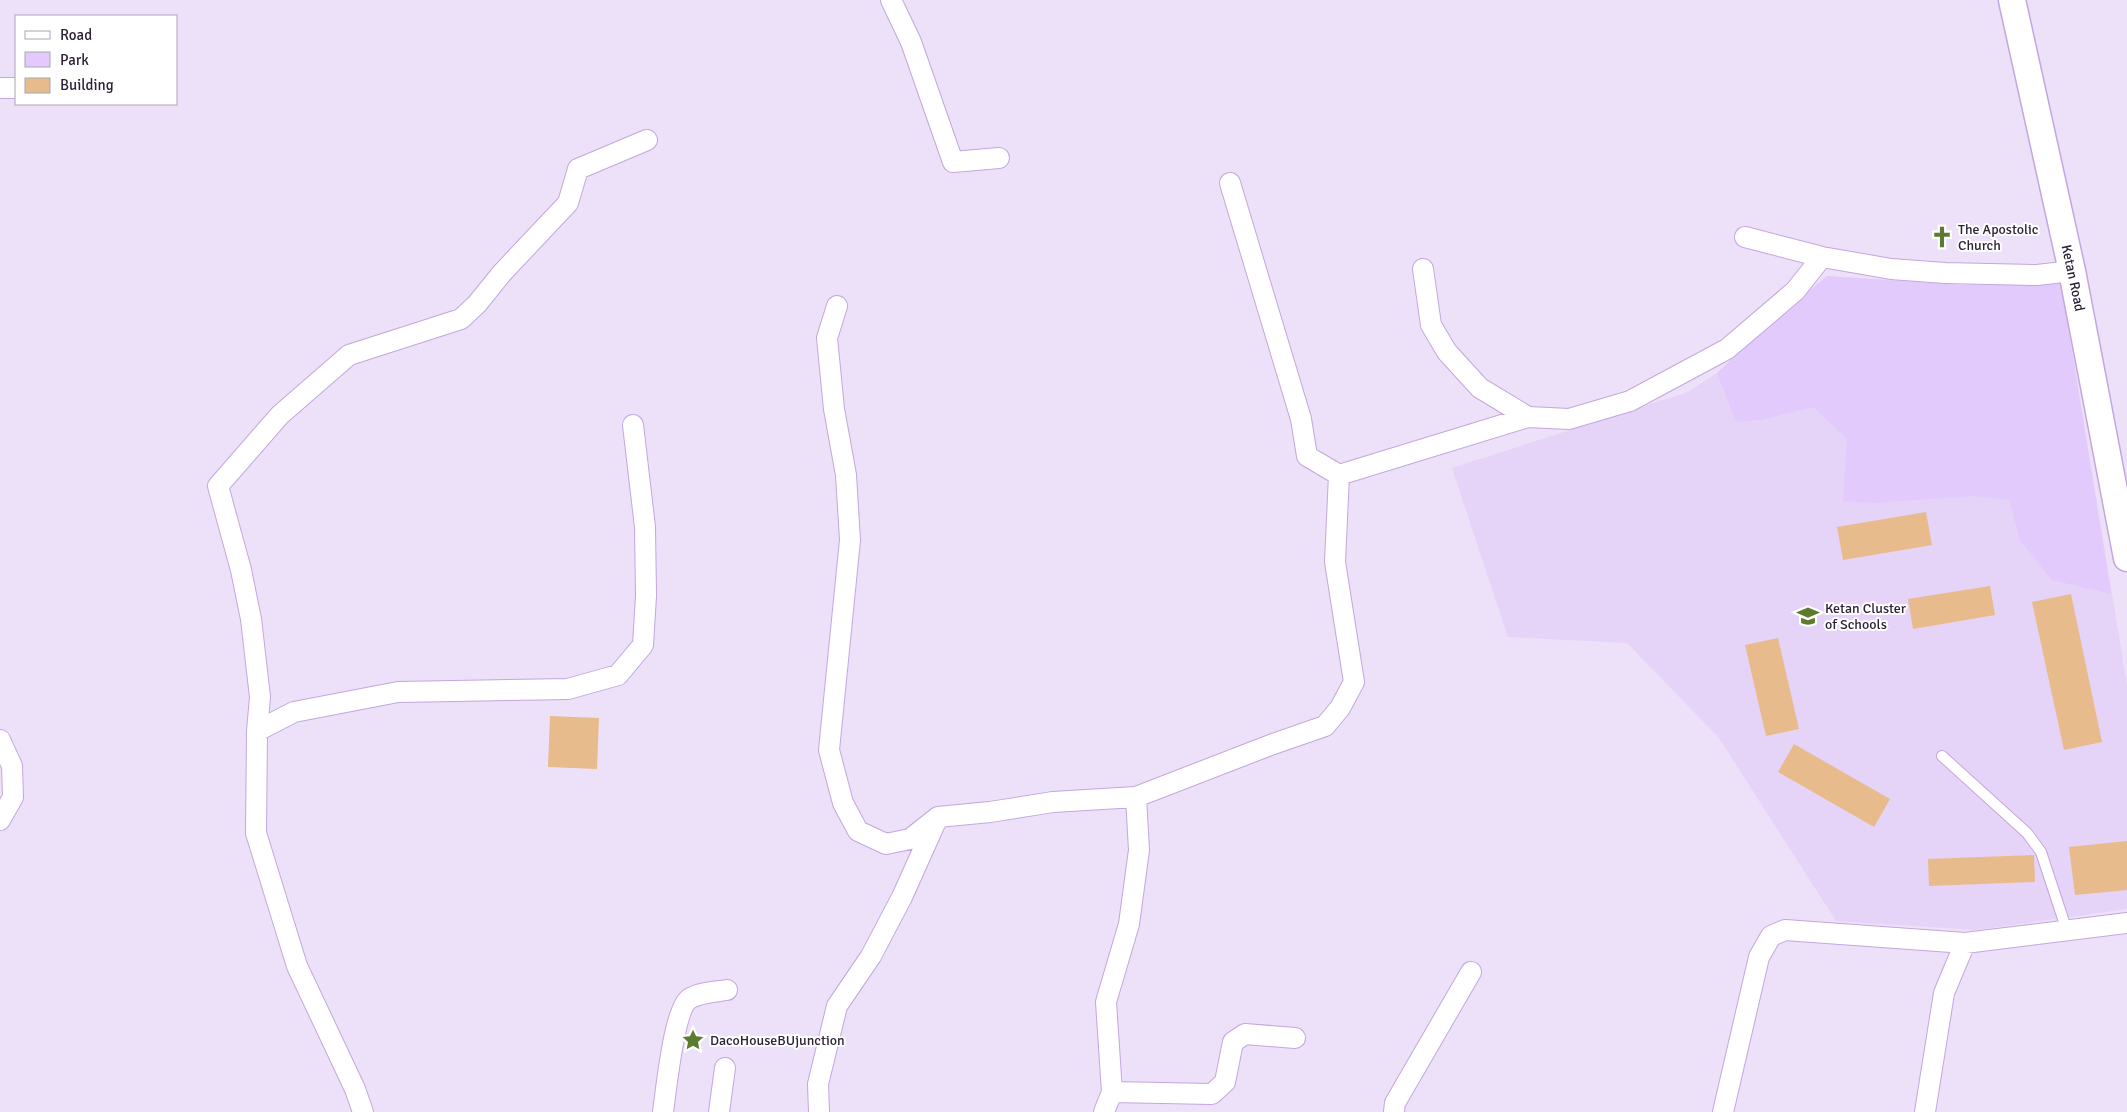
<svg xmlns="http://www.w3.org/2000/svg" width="2127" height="1112" font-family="Signika,sans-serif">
<rect width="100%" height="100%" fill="#ece1f8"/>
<path fill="#e6d3f8" d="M 1827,276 L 1961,285 L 2061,283 L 2127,685 L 2127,909 L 1976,930 L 1836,921 L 1719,738 L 1627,643 L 1508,637 L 1452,468 L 1688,392 L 1717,373 L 1769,324 Z"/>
<path fill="#e3cafc" d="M 1827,276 L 1961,285 L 2061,283 L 2111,594 L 2052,580 L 2020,540 L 2009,500 L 1974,496 L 1873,503 L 1843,501 L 1847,439 L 1813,407 L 1761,420 L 1736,422 L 1717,373 L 1769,324 Z"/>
<path fill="#e8bb8c" d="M 1926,512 L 1932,545 L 1843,560 L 1837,527 Z
M 1990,586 L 1995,615 L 1913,629 L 1908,599 Z
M 2071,594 L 2102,742 L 2064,750 L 2032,602 Z
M 1778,638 L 1799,729 L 1766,736 L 1745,645 Z
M 550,716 L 599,718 L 597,769 L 548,767 Z
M 1794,744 L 1890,799 L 1874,827 L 1778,772 Z
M 2127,841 L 2127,890 L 2075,895 L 2069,847 Z
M 2034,855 L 2035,882 L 1929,886 L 1928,859 Z"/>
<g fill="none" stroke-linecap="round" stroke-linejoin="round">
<g stroke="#c3a7dd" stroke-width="12">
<path id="service" d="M 1942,756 L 2027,833 L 2041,852 L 2067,931"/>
</g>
<g stroke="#c3a7dd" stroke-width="22">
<path id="minor" d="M 891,0 L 911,42 L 953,162 L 999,158
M 0,88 L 16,88
M 1745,237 L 1822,257 L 1891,269 L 1945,273 L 2037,275 L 2072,271
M 1423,269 L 1431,325 L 1447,352 L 1480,388 L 1528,417 L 1569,419 L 1630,401 L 1727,349 L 1795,291 L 1822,257
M 837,306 L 827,338 L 834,409 L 846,475 L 850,540 L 829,750 L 843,803 L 858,831 L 886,844 L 910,839 L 938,817 L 990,812 L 1053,802 L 1136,797 L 1273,744 L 1325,726 L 1340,708 L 1354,682 L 1335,562 L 1339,475 L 1307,456 L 1301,419 L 1230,183
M 1339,475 L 1528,417
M 257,731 L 294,712 L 398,692 L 568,689 L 618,675 L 643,645 L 646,596 L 645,527 L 633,425
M 0,740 L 12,766 L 13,797 L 0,820
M 1112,1092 L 1212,1094 L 1225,1082 L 1233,1042 L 1245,1034 L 1295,1038
M 363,1112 L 355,1089 L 297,966 L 256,833 L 257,731 L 260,697 L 251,619 L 241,570 L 218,486 L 280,415 L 349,355 L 461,319 L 477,304 L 502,273 L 568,203 L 578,169 L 647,140
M 663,1112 C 666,1091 674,1010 689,999 C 700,992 715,992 727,990
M 719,1112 L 725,1068
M 819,1112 L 818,1084 L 837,1006 L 871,956 L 902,897 L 937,819
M 1104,1112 L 1112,1092 L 1106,1002 L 1129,924 L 1139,850 L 1136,797
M 1394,1112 L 1395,1103 L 1471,972
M 1723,1112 L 1759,957 L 1771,936 L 1785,930 L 1965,943 L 2127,923
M 1925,1112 L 1944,993 L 1965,943"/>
</g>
<g stroke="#c3a7dd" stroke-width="29">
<path id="tertiary" d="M 2012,0 L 2072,271 L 2127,558"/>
</g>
<use href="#service" stroke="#fff" stroke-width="10"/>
<use href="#minor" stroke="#fff" stroke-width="20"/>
<use href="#tertiary" stroke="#fff" stroke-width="26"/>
</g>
<defs>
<g id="church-bare" transform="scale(1.725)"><path d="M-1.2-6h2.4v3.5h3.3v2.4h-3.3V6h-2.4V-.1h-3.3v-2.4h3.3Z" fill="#5d7b30" stroke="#fff" stroke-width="2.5" paint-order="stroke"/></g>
<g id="school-bare" transform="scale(1.725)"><path d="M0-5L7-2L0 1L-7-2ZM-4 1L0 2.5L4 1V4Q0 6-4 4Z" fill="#5d7b30" stroke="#fff" stroke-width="2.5" paint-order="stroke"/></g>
<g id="sight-bare" transform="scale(1.725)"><path d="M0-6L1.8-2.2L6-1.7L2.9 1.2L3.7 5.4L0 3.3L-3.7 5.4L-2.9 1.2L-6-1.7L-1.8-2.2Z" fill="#5d7b30" stroke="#fff" stroke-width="2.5" paint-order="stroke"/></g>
</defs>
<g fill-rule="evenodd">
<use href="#church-bare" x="1942" y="237"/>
<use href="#school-bare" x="1808" y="616"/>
<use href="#sight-bare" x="693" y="1040"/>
</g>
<g text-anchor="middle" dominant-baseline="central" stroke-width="4" stroke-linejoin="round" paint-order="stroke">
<g font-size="14" fill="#2c2136" stroke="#fff" text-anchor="start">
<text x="1958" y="229">The Apostolic<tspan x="1958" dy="16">Church</tspan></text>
<text x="1825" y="608">Ketan Cluster<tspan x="1825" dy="16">of Schools</tspan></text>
<text x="710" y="1040">DacoHouseBUjunction</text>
</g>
<g font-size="14" fill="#2c2136" stroke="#fff">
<text transform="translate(2073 278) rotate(78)">Ketan Road</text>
</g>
</g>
<rect x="15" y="15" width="162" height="90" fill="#ffffff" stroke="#aba6af"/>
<rect x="25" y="31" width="25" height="8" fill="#ffffff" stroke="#aba6af"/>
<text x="60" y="40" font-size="15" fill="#2c2136">Road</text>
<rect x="25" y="52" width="25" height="15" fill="#e3cafc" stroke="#aba6af"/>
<text x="60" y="65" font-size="15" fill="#2c2136">Park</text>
<rect x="25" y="78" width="25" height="15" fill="#e8bb8c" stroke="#aba6af"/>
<text x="60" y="90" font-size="15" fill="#2c2136">Building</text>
</svg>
